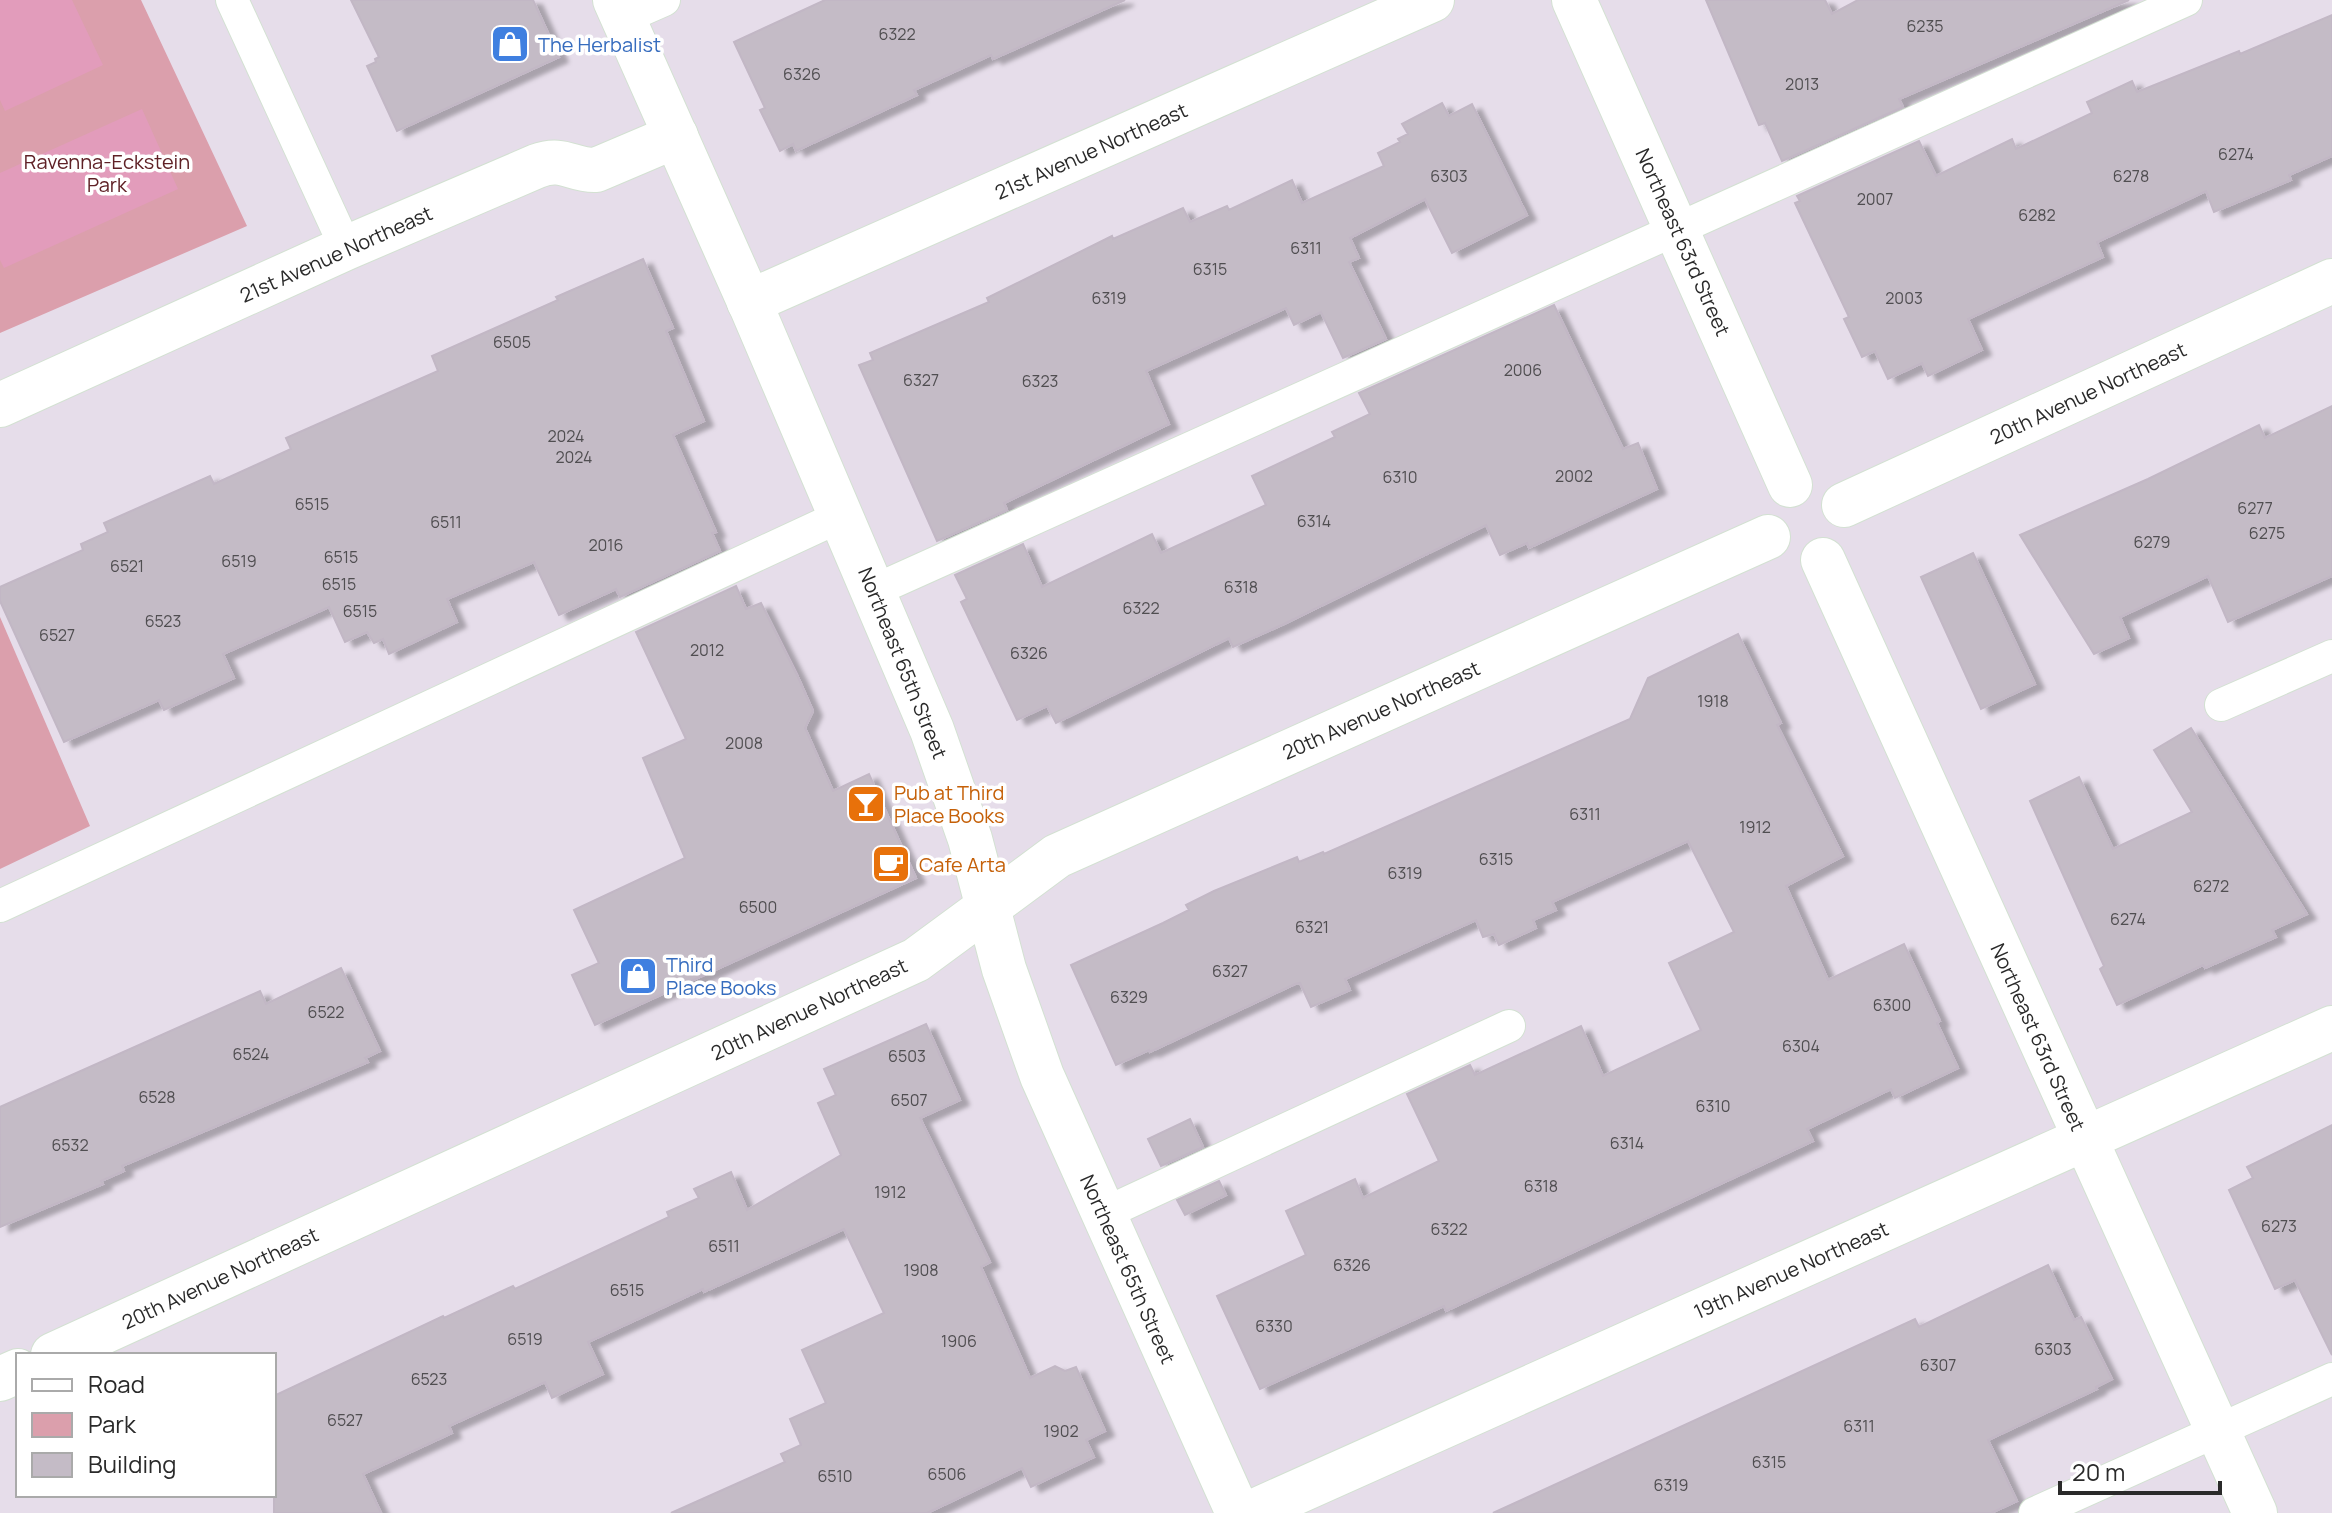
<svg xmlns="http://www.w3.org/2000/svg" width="2332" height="1513" font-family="Manrope,sans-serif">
<defs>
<filter id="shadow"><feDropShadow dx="9" dy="5" stdDeviation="2" flood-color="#0004"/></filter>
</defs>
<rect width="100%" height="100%" fill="#e6ddea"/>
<path fill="#db9fac" d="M 0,0 L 141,0 L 247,226 L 0,333 Z
M 0,617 L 90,826 L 0,869 Z"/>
<path fill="#e29cbb" d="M 0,0 L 72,0 L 103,65 L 5,111 L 0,100 Z
M 142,109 L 178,189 L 4,268 L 0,260 L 0,173 Z"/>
<path fill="#c4bbc6" stroke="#c2b7c5" stroke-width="2" filter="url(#shadow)" d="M 351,0 L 533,0 L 559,57 L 397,131 L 367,66 L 376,62 L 375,59 L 379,57 Z
M 825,0 L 1125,0 L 993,59 L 991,55 L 914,90 L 917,95 L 796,151 L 793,144 L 780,151 L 760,110 L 765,108 L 734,42 Z
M 1706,0 L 1825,0 L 1832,14 L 1858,0 L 2129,0 L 1899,99 L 1903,107 L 1782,161 L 1765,123 L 1759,125 Z
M 2332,15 L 2332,156 L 2289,175 L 2291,180 L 2214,212 L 2206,191 L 2097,242 L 2103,257 L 1968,319 L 1982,350 L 1928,376 L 1922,363 L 1888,379 L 1875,351 L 1862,357 L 1844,319 L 1849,317 L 1795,203 L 1800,201 L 1797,196 L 1919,141 L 1936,176 L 2012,139 L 2016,149 L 2092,113 L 2087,102 L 2132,81 L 2137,92 L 2239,51 L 2240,54 Z
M 1442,103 L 1449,116 L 1472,104 L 1527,215 L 1452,253 L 1425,199 L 1350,238 L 1359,258 L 1349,262 L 1386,339 L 1343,358 L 1321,312 L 1294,325 L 1286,308 L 1146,371 L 1169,424 L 1004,503 L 1007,510 L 937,541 L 859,365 L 873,360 L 870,353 L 989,302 L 987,298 L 1112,236 L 1113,239 L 1183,208 L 1190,222 L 1227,206 L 1229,210 L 1292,180 L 1302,203 L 1384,166 L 1378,153 L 1400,142 L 1398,139 L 1408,134 L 1402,124 Z
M 643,259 L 673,328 L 666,331 L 704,421 L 673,435 L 716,532 L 712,533 L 720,551 L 620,597 L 616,589 L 559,615 L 534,562 L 447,599 L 457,622 L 389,654 L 383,639 L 374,643 L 367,632 L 345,642 L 329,607 L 223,654 L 234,678 L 164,710 L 159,700 L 64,742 L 0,601 L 0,587 L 83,550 L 81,544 L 108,532 L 104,523 L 210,476 L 214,484 L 291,449 L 286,438 L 438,371 L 432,356 L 558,300 L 556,297 Z
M 1554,305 L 1623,449 L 1638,443 L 1657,489 L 1529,548 L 1527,543 L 1500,555 L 1486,525 L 1284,624 L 1233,647 L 1229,638 L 1056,723 L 1047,706 L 1017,720 L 961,602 L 967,599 L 955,575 L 1023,544 L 1042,587 L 1152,534 L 1161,553 L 1266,505 L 1252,476 L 1335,437 L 1332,432 L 1370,414 L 1359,393 Z
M 2332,406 L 2332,576 L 2228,622 L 2208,576 L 2120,617 L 2129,638 L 2094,654 L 2020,535 L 2148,479 L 2259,425 L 2265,438 Z
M 1973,553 L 2035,684 L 1981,709 L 1921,577 Z
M 736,586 L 746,609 L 761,603 L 798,677 L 813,711 L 805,728 L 833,791 L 869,774 L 916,878 L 595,1025 L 572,975 L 599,963 L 574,910 L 685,858 L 643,758 L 686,739 L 636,632 Z
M 1738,634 L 1781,723 L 1777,725 L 1843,856 L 1786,886 L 1828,980 L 1904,944 L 1940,1021 L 1937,1023 L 1958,1068 L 1895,1098 L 1891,1089 L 1807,1129 L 1813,1141 L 1446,1311 L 1444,1306 L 1260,1389 L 1217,1296 L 1306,1255 L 1286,1211 L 1355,1179 L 1363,1198 L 1439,1161 L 1407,1094 L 1470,1065 L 1475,1075 L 1581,1026 L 1603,1076 L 1701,1030 L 1669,963 L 1734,932 L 1688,841 L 1552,902 L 1556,910 L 1533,920 L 1536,928 L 1499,945 L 1494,934 L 1483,937 L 1476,920 L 1345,979 L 1350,990 L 1311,1007 L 1300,983 L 1295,984 L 1150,1052 L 1149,1050 L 1116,1065 L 1071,965 L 1163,923 L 1189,910 L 1186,905 L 1214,891 L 1297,857 L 1299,862 L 1323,852 L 1324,854 L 1630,719 L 1648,678 Z
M 2191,728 L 2307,914 L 2272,930 L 2276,937 L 2205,968 L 2203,965 L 2117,1005 L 2100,969 L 2104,966 L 2030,801 L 2079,777 L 2113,849 L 2192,812 L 2154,750 Z
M 341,968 L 380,1051 L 365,1058 L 368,1062 L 122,1166 L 124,1171 L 101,1181 L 103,1184 L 0,1227 L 0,1107 L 260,991 L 266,1004 Z
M 926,1024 L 960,1100 L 920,1118 L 990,1262 L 981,1267 L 1030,1378 L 1055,1366 L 1065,1371 L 1076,1367 L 1105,1431 L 1086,1440 L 1094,1457 L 1031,1487 L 1022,1468 L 927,1513 L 671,1513 L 785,1462 L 781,1454 L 801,1445 L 790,1419 L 826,1403 L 802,1350 L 884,1313 L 844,1229 L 704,1292 L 703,1289 L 588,1342 L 603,1374 L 552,1398 L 545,1382 L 449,1426 L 452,1433 L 363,1474 L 381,1513 L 274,1513 L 274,1396 L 443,1316 L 444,1318 L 513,1286 L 515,1289 L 669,1217 L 667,1212 L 699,1198 L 694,1189 L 731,1172 L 747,1210 L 841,1155 L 818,1103 L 836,1095 L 824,1069 Z
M 1190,1119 L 1203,1147 L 1161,1166 L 1148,1139 Z
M 2332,1125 L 2332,1355 L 2295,1280 L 2275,1289 L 2229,1190 L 2253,1178 L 2247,1167 Z
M 1219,1181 L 1226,1195 L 1185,1215 L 1177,1200 Z
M 2048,1265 L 2074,1320 L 2081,1317 L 2112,1379 L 2096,1387 L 2097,1389 L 1988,1440 L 2017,1501 L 1991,1513 L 1493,1513 L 1915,1319 L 1919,1327 Z"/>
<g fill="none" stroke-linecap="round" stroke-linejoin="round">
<g stroke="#d3e1d2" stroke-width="34">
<path id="lane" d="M 232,0 L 346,248
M 623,18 L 664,0
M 873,591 L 2186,0
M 2221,705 L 2332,656
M 0,906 L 841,516
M 1103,1214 L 1509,1026
M 2035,1513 L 2332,1379"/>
</g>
<g stroke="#d3e1d2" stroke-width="46">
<path id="street" d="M 1574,0 L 1790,485
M 749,302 L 1432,0
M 0,405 L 346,248 L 537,166 C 564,156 572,171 596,170 L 676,136
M 1844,505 L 2332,281
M 1823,560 L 2255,1513
M 988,907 L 1057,856 L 1768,537
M 1250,1513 L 2332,1028"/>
</g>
<g stroke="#d3e1d2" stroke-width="46">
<path id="secondary" d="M 615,0 L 752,308 L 932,730 L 970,839 L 1004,969 L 1042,1076 L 1238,1513
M 53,1355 L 916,960 L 988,907
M 0,1379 L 18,1371"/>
</g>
<use href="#lane" stroke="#fff" stroke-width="32"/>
<use href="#street" stroke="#fff" stroke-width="44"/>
<use href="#secondary" stroke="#fff" stroke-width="44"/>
</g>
<defs>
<g id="shop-square" transform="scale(2)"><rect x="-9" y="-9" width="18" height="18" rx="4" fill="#3f7fe0" stroke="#fff"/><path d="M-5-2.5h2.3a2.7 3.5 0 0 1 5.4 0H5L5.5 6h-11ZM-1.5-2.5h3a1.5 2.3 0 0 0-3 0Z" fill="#fff"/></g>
<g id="bar-square" transform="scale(2)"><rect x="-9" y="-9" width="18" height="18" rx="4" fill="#e8710a" stroke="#fff"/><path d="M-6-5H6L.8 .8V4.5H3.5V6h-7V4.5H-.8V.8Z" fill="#fff"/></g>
<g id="cafe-square" transform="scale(2)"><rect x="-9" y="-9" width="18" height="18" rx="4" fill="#e8710a" stroke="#fff"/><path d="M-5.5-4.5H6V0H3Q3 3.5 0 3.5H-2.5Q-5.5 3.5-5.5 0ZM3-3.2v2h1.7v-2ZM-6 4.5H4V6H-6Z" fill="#fff"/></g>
</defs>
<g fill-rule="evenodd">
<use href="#shop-square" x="510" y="44"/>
<use href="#bar-square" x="866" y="804"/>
<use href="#cafe-square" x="891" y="864"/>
<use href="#shop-square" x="638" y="976"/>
</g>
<g text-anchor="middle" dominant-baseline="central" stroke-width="7" stroke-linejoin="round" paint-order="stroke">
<g font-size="16" fill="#504e51">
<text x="1925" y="26">6235</text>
<text x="897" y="34">6322</text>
<text x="802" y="74">6326</text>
<text x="1802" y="84">2013</text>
<text x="2236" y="154">6274</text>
<text x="1449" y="176">6303</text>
<text x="2131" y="176">6278</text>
<text x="1875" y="199">2007</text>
<text x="2037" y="215">6282</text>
<text x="1306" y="248">6311</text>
<text x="1210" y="269">6315</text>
<text x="1109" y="298">6319</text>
<text x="1904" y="298">2003</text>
<text x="512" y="342">6505</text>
<text x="1523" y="370">2006</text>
<text x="921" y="380">6327</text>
<text x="1040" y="381">6323</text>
<text x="566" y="436">2024</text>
<text x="574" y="457">2024</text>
<text x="1574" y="476">2002</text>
<text x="1400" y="477">6310</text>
<text x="312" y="504">6515</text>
<text x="2255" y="508">6277</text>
<text x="1314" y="521">6314</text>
<text x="446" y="522">6511</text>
<text x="2267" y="533">6275</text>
<text x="2152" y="542">6279</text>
<text x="606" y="545">2016</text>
<text x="341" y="557">6515</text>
<text x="239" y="561">6519</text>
<text x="127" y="566">6521</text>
<text x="339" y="584">6515</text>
<text x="1241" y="587">6318</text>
<text x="1141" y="608">6322</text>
<text x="360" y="611">6515</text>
<text x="163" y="621">6523</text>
<text x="57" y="635">6527</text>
<text x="707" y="650">2012</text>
<text x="1029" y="653">6326</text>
<text x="1713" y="701">1918</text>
<text x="744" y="743">2008</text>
<text x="1585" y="814">6311</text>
<text x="1755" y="827">1912</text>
<text x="1496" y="859">6315</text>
<text x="1405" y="873">6319</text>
<text x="2211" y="886">6272</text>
<text x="758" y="907">6500</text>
<text x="2128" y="919">6274</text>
<text x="1312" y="927">6321</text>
<text x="1230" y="971">6327</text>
<text x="1129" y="997">6329</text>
<text x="1892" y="1005">6300</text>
<text x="326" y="1012">6522</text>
<text x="1801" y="1046">6304</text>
<text x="251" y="1054">6524</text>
<text x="907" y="1056">6503</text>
<text x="157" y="1097">6528</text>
<text x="909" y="1100">6507</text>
<text x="1713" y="1106">6310</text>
<text x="1627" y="1143">6314</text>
<text x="70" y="1145">6532</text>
<text x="1541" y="1186">6318</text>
<text x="890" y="1192">1912</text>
<text x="2279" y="1226">6273</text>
<text x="1449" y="1229">6322</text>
<text x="724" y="1246">6511</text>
<text x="1352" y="1265">6326</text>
<text x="921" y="1270">1908</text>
<text x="627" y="1290">6515</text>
<text x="1274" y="1326">6330</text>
<text x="525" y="1339">6519</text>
<text x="959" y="1341">1906</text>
<text x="2053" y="1349">6303</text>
<text x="1938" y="1365">6307</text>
<text x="429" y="1379">6523</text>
<text x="345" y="1420">6527</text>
<text x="1859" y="1426">6311</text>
<text x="1061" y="1431">1902</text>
<text x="1769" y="1462">6315</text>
<text x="947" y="1474">6506</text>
<text x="835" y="1476">6510</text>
<text x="1671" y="1485">6319</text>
</g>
<g font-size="20" fill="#366cbe" stroke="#fff" text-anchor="start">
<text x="538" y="44">The Herbalist</text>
<text x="666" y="964">Third<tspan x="666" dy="23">Place Books</tspan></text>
</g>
<g font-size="20" fill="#2a2a2a" stroke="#fff">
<text transform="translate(1091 151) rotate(-24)">21st Avenue Northeast</text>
<text transform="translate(1683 242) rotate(66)">Northeast 63rd Street</text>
<text transform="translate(336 254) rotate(-24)">21st Avenue Northeast</text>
<text transform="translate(2088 393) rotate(-25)">20th Avenue Northeast</text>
<text transform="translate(903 663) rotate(68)">Northeast 65th Street</text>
<text transform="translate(1381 710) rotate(-24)">20th Avenue Northeast</text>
<text transform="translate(809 1009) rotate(-25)">20th Avenue Northeast</text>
<text transform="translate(2038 1037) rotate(66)">Northeast 63rd Street</text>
<text transform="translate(1128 1269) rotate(66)">Northeast 65th Street</text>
<text transform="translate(1791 1270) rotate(-24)">19th Avenue Northeast</text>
<text transform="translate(220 1278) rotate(-25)">20th Avenue Northeast</text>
</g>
<g font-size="20" fill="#5f2126" stroke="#fff">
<text x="107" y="161">Ravenna-Eckstein<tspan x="107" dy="23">Park</tspan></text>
</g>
<g font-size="20" fill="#c56008" stroke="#fff" text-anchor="start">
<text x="894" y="792">Pub at Third<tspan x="894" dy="23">Place Books</tspan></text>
<text x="919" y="864">Cafe Arta</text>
</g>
</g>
<rect x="16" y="1353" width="260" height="144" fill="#ffffff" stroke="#aaaaaa" stroke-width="2"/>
<rect x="32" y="1379" width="40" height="12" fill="#ffffff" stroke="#aaaaaa" stroke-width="2"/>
<text x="88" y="1393" font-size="24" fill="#2a2a2a">Road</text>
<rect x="32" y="1413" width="40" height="24" fill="#db9fac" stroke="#aaaaaa" stroke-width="2"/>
<text x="88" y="1433" font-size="24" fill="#2a2a2a">Park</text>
<rect x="32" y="1453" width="40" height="24" fill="#c4bbc6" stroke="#aaaaaa" stroke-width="2"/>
<text x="88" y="1473" font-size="24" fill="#2a2a2a">Building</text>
<path d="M2060 1481v12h160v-12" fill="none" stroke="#2a2a2a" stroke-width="4"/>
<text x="2072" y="1481" font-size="24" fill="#2a2a2a" stroke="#ffffff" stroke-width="6" paint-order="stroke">20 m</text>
</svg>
